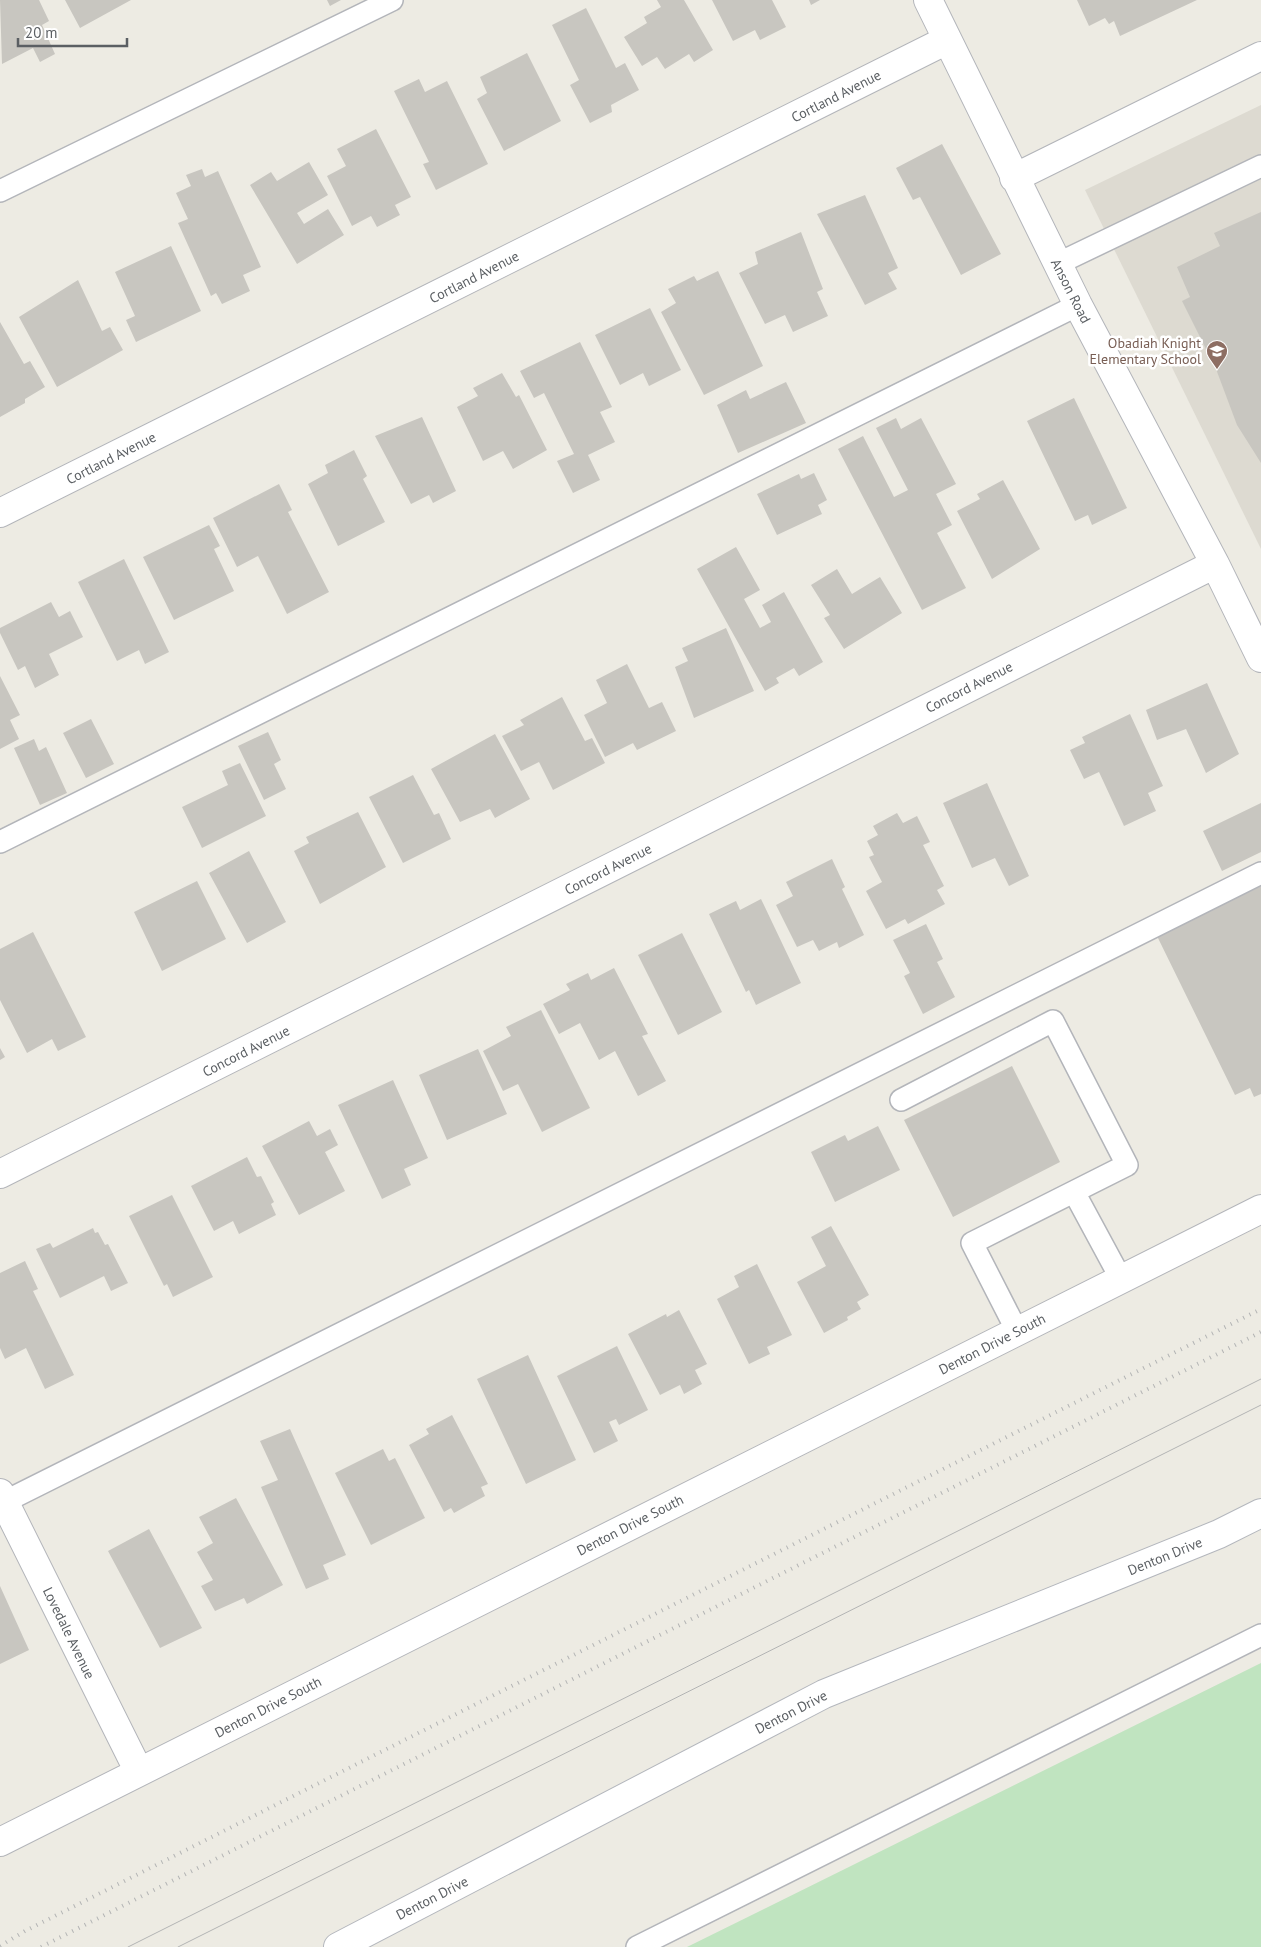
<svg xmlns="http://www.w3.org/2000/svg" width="1261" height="1947" font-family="'PT Sans',sans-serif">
<rect width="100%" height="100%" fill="#edebe3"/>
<path fill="#dddad1" d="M 1261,105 L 1261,549 L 1085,190 Z"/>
<path fill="#c0e4c0" d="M 1261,1663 L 1261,1947 L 687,1947 Z"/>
<path fill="#c8c6c0" d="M 0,0 L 39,0 L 49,21 L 42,25 L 55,54 L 40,62 L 33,48 L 2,64 Z
M 65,0 L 131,0 L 80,28 Z
M 327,0 L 341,0 L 330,6 Z
M 657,0 L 684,0 L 713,50 L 694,62 L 689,54 L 665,69 L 657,57 L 642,66 L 624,37 L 647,23 L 644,17 L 661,7 Z
M 712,0 L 772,0 L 786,27 L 760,40 L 755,30 L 733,41 Z
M 809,0 L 820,0 L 811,5 Z
M 1077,0 L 1197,0 L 1120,36 L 1114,21 L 1109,24 L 1105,18 L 1089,26 Z
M 586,8 L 616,68 L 625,63 L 639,90 L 611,105 L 612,112 L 590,123 L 570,85 L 579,80 L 552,25 Z
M 527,53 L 561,121 L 504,151 L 477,99 L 487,93 L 480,77 Z
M 419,79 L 425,92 L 447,81 L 488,164 L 436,190 L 423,164 L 429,162 L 394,91 Z
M 376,129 L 411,197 L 395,205 L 400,215 L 377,227 L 371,216 L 352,226 L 327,176 L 346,166 L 337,149 Z
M 942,144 L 1001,254 L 961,275 L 920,197 L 913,200 L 896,168 Z
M 309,162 L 328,195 L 297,213 L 304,224 L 328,209 L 344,235 L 297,264 L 250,185 L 271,172 L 277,181 Z
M 202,169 L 205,177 L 218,171 L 261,267 L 243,275 L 250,291 L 222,304 L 216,293 L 211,296 L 178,223 L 188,219 L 176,193 L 191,186 L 186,175 Z
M 865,195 L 898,268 L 888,273 L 897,289 L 865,305 L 817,214 Z
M 1261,212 L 1261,463 L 1237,425 L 1216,369 L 1182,301 L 1190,297 L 1177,267 L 1220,246 L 1214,233 Z
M 801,232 L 823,289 L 817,292 L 828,316 L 793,332 L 785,315 L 765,324 L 739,273 L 758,264 L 755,252 Z
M 171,246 L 201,311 L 136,342 L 126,320 L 135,316 L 115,272 Z
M 718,271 L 763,366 L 704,395 L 661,312 L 676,303 L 668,289 L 694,276 L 697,281 Z
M 78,280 L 102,331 L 110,327 L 123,350 L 57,387 L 19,317 Z
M 650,308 L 681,370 L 649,386 L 643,373 L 620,385 L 595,335 Z
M 0,322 L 24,364 L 30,361 L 45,387 L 25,399 L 25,403 L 0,417 Z
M 580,342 L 612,407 L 600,412 L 615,442 L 588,455 L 600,480 L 573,493 L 557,461 L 574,454 L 544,393 L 534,398 L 520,371 Z
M 502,373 L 516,397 L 519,395 L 547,450 L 513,469 L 503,451 L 483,461 L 457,407 L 478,396 L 473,388 Z
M 786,382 L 806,423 L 738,453 L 717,405 L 746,390 L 750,399 Z
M 1074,398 L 1127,508 L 1092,525 L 1088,515 L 1075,521 L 1027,421 Z
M 422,417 L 456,491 L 433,503 L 429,495 L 411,504 L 375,436 Z
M 896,418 L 901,429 L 921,418 L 956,484 L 936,494 L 952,525 L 937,533 L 966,588 L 922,610 L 838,449 L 863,436 L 894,497 L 908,490 L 876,428 Z
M 354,450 L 367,476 L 363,479 L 385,522 L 338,546 L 308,484 L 328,473 L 325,465 Z
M 814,473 L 827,500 L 818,505 L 822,514 L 777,535 L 757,494 L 799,474 L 801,479 Z
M 1003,480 L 1040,549 L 992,579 L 957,511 L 980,499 L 977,494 Z
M 279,484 L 292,510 L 288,512 L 329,592 L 287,614 L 258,556 L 237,567 L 213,518 Z
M 209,525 L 220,546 L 214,549 L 234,591 L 174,620 L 143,557 Z
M 736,547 L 760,590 L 744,599 L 760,628 L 771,622 L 762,605 L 784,592 L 823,662 L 799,676 L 794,668 L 776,678 L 779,683 L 765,691 L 697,569 Z
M 124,559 L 169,652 L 145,664 L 139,650 L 117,661 L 78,582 Z
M 837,569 L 852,594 L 880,577 L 902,613 L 844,649 L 824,618 L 830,615 L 811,585 Z
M 51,602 L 59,617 L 70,611 L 83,637 L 49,654 L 59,675 L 35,688 L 25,666 L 18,670 L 0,633 L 0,628 Z
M 726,628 L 754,691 L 694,718 L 675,667 L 688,661 L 682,648 Z
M 627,664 L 649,708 L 662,702 L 676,731 L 637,750 L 633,743 L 605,757 L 584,715 L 607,703 L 596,680 Z
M 0,676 L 20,715 L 10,720 L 19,739 L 0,749 Z
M 1207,683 L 1239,754 L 1206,773 L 1186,729 L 1157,740 L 1146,710 Z
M 562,697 L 585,741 L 592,738 L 605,763 L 553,790 L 539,762 L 521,771 L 502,736 L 524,725 L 520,720 Z
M 1130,714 L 1163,786 L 1148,793 L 1156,811 L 1124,826 L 1099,772 L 1084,779 L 1070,750 L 1085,743 L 1082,737 Z
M 91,719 L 114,764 L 86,778 L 63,733 Z
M 268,732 L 281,760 L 274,764 L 286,789 L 264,800 L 238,746 Z
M 495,734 L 530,799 L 495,818 L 490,809 L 460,822 L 431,769 Z
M 34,739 L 39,751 L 46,747 L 67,793 L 40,805 L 14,748 Z
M 240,763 L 266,816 L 202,848 L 182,807 L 228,785 L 222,771 Z
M 413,775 L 434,815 L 439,813 L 451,839 L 403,863 L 369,797 Z
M 987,783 L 1029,876 L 1009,886 L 995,858 L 972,868 L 943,803 Z
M 1261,803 L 1261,852 L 1222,871 L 1203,831 Z
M 358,812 L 386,867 L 320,904 L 294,851 L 309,843 L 306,837 Z
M 897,813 L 903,823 L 917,816 L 930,842 L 923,845 L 944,886 L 937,890 L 945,904 L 908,924 L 905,919 L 886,929 L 866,891 L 882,882 L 869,857 L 874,855 L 867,841 L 878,835 L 873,826 Z
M 249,851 L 286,922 L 247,943 L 209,873 Z
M 832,859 L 845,887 L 842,889 L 864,935 L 839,948 L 837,942 L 819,951 L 813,940 L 797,947 L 776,905 L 793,896 L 786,882 Z
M 197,881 L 226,939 L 162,971 L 134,912 Z
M 1261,886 L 1261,1094 L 1254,1097 L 1250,1088 L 1235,1095 L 1157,936 Z
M 761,899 L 801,983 L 756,1005 L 749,990 L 746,992 L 709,914 L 736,901 L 740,910 Z
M 926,924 L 943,959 L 937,962 L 955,997 L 923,1014 L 904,976 L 910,973 L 893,940 Z
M 33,932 L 86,1037 L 58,1051 L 52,1039 L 27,1053 L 0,1000 L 0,949 Z
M 682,933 L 722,1012 L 678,1035 L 638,955 Z
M 614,968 L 648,1034 L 642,1036 L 666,1081 L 638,1096 L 615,1051 L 599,1060 L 580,1023 L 559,1034 L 543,1004 L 570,990 L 566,984 L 588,973 L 591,980 Z
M 541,1010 L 590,1108 L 542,1132 L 518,1084 L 503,1091 L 483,1051 L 511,1036 L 506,1027 Z
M 0,1048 L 5,1057 L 0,1060 Z
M 478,1049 L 507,1114 L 447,1140 L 419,1075 Z
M 1012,1066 L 1060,1162 L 953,1217 L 904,1120 Z
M 393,1080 L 428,1158 L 404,1169 L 411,1185 L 382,1199 L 338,1105 Z
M 309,1121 L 317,1136 L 330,1129 L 338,1145 L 325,1152 L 345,1191 L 299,1215 L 262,1146 Z
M 878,1126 L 900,1170 L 835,1202 L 811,1152 L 845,1135 L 848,1141 Z
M 247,1157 L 257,1177 L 261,1176 L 274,1202 L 271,1204 L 276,1215 L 239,1234 L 233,1221 L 214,1231 L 191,1186 Z
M 172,1195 L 213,1277 L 173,1297 L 167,1284 L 164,1286 L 129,1216 Z
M 831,1226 L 869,1295 L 857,1302 L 861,1309 L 847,1317 L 848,1320 L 824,1333 L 797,1282 L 826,1266 L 811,1237 Z
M 93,1228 L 95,1233 L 98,1232 L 105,1245 L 108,1244 L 128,1283 L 111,1291 L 104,1276 L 60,1298 L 36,1249 L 50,1243 L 53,1248 Z
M 25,1261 L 38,1289 L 33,1291 L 74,1375 L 45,1389 L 26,1348 L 5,1359 L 0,1348 L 0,1273 Z
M 757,1264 L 792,1335 L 767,1347 L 770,1354 L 749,1364 L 717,1299 L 739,1287 L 734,1276 Z
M 679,1310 L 707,1364 L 695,1370 L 702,1384 L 684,1394 L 680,1385 L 660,1395 L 628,1334 L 666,1314 L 667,1317 Z
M 617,1346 L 648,1410 L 619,1425 L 616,1419 L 609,1422 L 618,1441 L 594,1453 L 557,1376 Z
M 528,1355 L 576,1460 L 526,1484 L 477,1379 Z
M 452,1415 L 488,1484 L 481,1487 L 485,1496 L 454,1513 L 451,1508 L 444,1512 L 409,1445 L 429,1434 L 426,1429 Z
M 290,1429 L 346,1555 L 323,1565 L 329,1579 L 306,1589 L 261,1487 L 278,1480 L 260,1441 Z
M 383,1449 L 389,1461 L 395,1458 L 425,1518 L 371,1545 L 335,1473 Z
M 236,1498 L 283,1585 L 247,1604 L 244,1598 L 215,1611 L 201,1586 L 213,1580 L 197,1552 L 213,1543 L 199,1517 Z
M 149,1529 L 202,1628 L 160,1648 L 108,1551 Z
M 0,1586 L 29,1650 L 0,1664 Z"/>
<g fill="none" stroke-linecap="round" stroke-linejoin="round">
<g stroke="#b3b5ba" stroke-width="24">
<path id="service" d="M 0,191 L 392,0
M 1057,264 L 1261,166
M 0,842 L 1078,305
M 901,1100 L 1053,1021 L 1127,1165 L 972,1243 L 1017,1331
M 1074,1192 L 1121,1279
M 0,1504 L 1261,873
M 637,1947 L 1261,1635"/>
</g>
<g stroke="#b3b5ba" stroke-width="30">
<path id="minor" d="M 928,0 L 1078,305 L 1215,564 L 1261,658
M 1014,178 L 1261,56
M 0,513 L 947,40
M 0,1174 L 1215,564
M 0,1493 L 139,1772
M 0,1842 L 1261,1209"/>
</g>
<g stroke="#b4b7bd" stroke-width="30">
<path id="secondary" d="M 338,1947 L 824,1694 L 1219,1534 L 1261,1513"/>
</g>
<use href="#service" stroke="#fff" stroke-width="21"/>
<use href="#minor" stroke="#fff" stroke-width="28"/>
<use href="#secondary" stroke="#fff" stroke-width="28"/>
<path stroke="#b3b4b4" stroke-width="1" d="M 128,1947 L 1261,1379
M 178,1947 L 1261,1405"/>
<path stroke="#b3b4b4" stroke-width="4" stroke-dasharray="1 6" stroke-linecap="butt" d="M 0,1946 L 25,1931 L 1261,1309
M 41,1947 L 1261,1332"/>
</g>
<defs>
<g id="school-pin" transform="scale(1.125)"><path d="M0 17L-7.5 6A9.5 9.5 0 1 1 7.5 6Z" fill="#8d6e63" stroke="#fff"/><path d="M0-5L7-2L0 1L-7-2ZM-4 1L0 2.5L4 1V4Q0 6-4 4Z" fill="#fff"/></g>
</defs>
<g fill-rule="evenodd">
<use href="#school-pin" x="1217" y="351"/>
</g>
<g text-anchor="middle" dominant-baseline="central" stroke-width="5" stroke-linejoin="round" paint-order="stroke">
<g font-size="14" fill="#5b5f63" stroke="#fff">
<text transform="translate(836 96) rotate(-27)">Cortland Avenue</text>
<text transform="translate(474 277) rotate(-27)">Cortland Avenue</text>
<text transform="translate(1071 291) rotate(63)">Anson Road</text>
<text transform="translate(111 458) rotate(-27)">Cortland Avenue</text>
<text transform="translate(969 687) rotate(-27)">Concord Avenue</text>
<text transform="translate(608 869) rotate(-27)">Concord Avenue</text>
<text transform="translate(246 1051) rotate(-27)">Concord Avenue</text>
<text transform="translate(992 1344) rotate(-27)">Denton Drive South</text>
<text transform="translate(630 1525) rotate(-27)">Denton Drive South</text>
<text transform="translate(1165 1556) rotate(-22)">Denton Drive</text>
<text transform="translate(69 1633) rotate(64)">Lovedale Avenue</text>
<text transform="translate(268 1707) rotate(-27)">Denton Drive South</text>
<text transform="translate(791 1712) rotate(-27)">Denton Drive</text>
<text transform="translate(432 1898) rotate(-27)">Denton Drive</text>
</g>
<g font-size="14" fill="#785e54" stroke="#fff" text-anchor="end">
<text x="1201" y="343">Obadiah Knight<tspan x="1201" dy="16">Elementary School</tspan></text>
</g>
</g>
<path d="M18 38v8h109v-8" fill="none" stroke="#5b5f63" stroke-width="2.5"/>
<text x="25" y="38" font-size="15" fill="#5b5f63" stroke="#ffffff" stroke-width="4" paint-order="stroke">20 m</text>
</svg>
